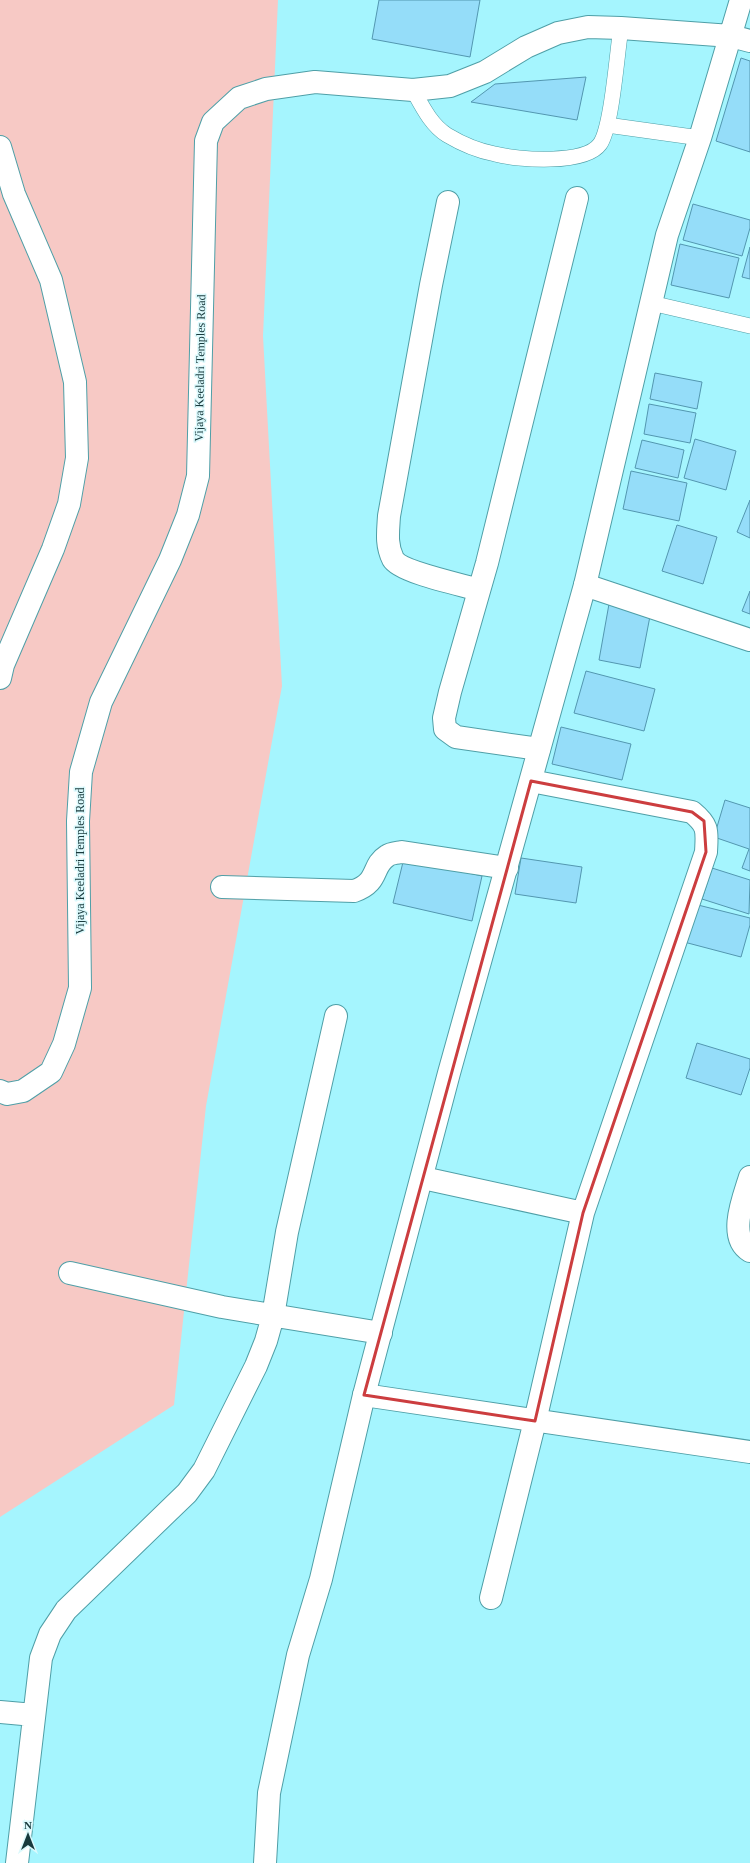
<svg xmlns="http://www.w3.org/2000/svg" width="750" height="1863" font-family="'Times New Roman',serif">
<rect width="100%" height="100%" fill="#a5f5fe"/>
<path fill="#f7c9c5" d="M 0,0 L 278,0 L 263,336 L 282,686 L 206,1106 L 174,1405 L 0,1517 Z"/>
<path fill="#95ddf9" stroke="#5397b0" d="M 379,0 L 480,0 L 470,57 L 372,39 Z
M 741,58 L 750,61 L 750,152 L 716,141 Z
M 586,77 L 577,120 L 471,102 L 495,84 Z
M 693,204 L 750,220 L 750,228 L 742,256 L 683,240 Z
M 680,244 L 739,258 L 729,298 L 671,285 Z
M 750,247 L 750,279 L 742,277 Z
M 655,373 L 702,382 L 697,409 L 650,399 Z
M 649,404 L 696,413 L 690,443 L 644,434 Z
M 695,439 L 736,451 L 726,490 L 684,478 Z
M 642,440 L 684,450 L 678,478 L 635,468 Z
M 631,471 L 687,483 L 679,521 L 623,509 Z
M 750,500 L 750,538 L 737,532 Z
M 677,525 L 717,537 L 703,584 L 662,571 Z
M 750,591 L 750,614 L 742,611 Z
M 609,604 L 651,611 L 640,668 L 599,660 Z
M 586,671 L 655,689 L 644,731 L 574,713 Z
M 561,727 L 631,744 L 622,780 L 552,764 Z
M 725,800 L 750,808 L 750,871 L 742,868 L 749,849 L 714,837 Z
M 404,858 L 482,876 L 472,921 L 393,903 Z
M 521,858 L 582,867 L 576,903 L 515,894 Z
M 712,868 L 750,880 L 749,914 L 702,899 Z
M 694,904 L 750,918 L 750,925 L 741,957 L 684,942 Z
M 697,1043 L 750,1059 L 750,1068 L 741,1095 L 686,1078 Z"/>
<g fill="none" stroke-linecap="round" stroke-linejoin="round">
<g stroke="#4f9fa7" stroke-width="16">
<path id="service" d="M 413,90 C 422,106 431,125 447,135 C 462,144 479,151 495,154 C 518,160 585,165 600,144 C 612,127 617,52 621,28
M 607,125 L 700,138
M 651,303 L 750,326"/>
</g>
<g stroke="#4f9fa7" stroke-width="24">
<path id="minor" d="M 731,36 L 750,41
M 448,202 L 431,285 L 389,516 C 388,532 386,545 393,559 C 400,572 463,585 479,590
M 585,585 L 750,640
M 539,749 L 456,737 L 445,729 L 444,718 L 450,692 L 487,563 L 577,198
M 222,887 L 354,891 C 380,882 371,866 387,856 C 391,853 397,853 402,852 L 507,868
M 750,1177 C 744,1197 727,1237 750,1251
M 423,1178 L 583,1213
M 70,1273 L 222,1307 L 381,1333
M 364,1395 L 750,1452
M 491,1598 L 535,1421 L 583,1213 L 706,852 C 707,831 709,826 692,812 L 531,781
M 0,1712 L 34,1715
M 17,1863 L 41,1658 L 50,1634 L 66,1610 L 187,1493 L 204,1470 L 256,1366 L 266,1341 L 273,1316 L 287,1232 L 336,1016"/>
</g>
<g stroke="#4f9fa7" stroke-width="24">
<path id="tertiary" d="M 0,147 L 14,194 L 51,280 L 75,382 L 77,458 L 69,504 L 53,549 L 3,665 L 0,678
M 0,1091 L 7,1094 L 23,1091 L 51,1072 L 64,1044 L 80,988 L 78,821 L 81,772 L 101,702 L 170,560 L 188,515 L 198,476 L 206,141 L 213,122 L 239,98 L 266,89 L 315,82 L 413,90 L 450,86 L 485,72 L 526,47 L 558,33 L 588,27 L 621,28 L 731,36
M 265,1863 L 269,1793 L 298,1655 L 321,1579 L 364,1395 L 449,1073 L 585,585 L 667,235 L 700,138 L 741,0"/>
</g>
<use href="#service" stroke="#fff" stroke-width="15"/>
<use href="#minor" stroke="#fff" stroke-width="22"/>
<use href="#tertiary" stroke="#fff" stroke-width="22"/>
</g>
<path fill="none" stroke="#cc3d3f" stroke-width="3" stroke-linejoin="round" d="M 531,781 L 692,812 L 704,821 L 706,852 L 583,1213 L 535,1421 L 364,1395 Z"/>
<g text-anchor="middle" dominant-baseline="central" stroke-width="3" stroke-linejoin="round" paint-order="stroke">
<g font-size="12" fill="#183a3d" stroke="#dbf9fc">
<text transform="translate(200 368) rotate(-89)">Vijaya Keeladri Temples Road</text>
<text transform="translate(80 861) rotate(-90)">Vijaya Keeladri Temples Road</text>
</g>
</g>
<g transform="translate(28 1835)" stroke="#dbf9fc" stroke-width="3" paint-order="stroke">
<path d="M0-3L7 15L0 10L-7 15Z" fill="#183a3d"/>
<text y="-6" font-size="11" font-weight="bold" text-anchor="middle" fill="#183a3d">N</text>
</g>
</svg>
